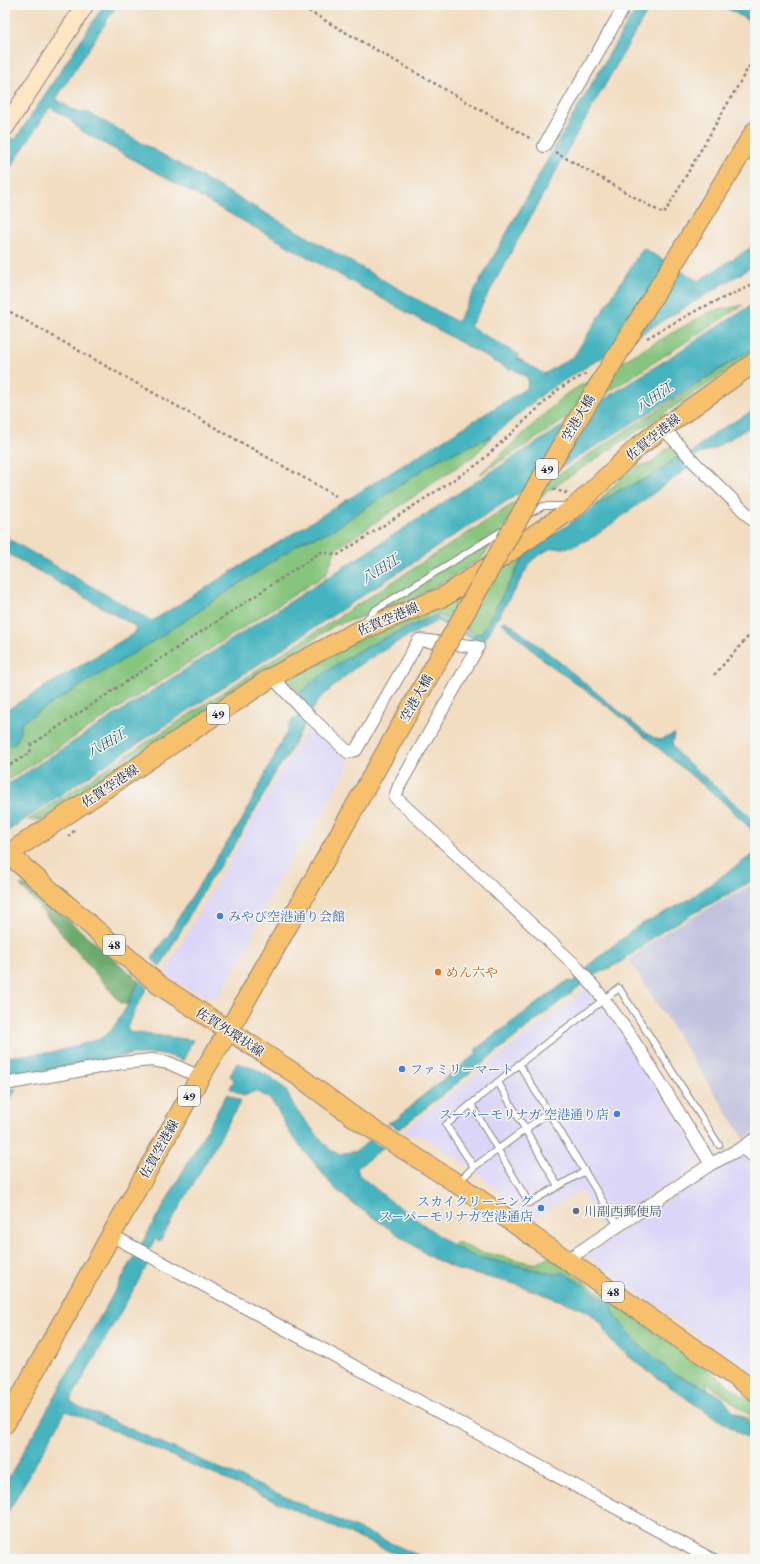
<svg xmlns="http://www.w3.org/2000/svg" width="760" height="1564" font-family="'EB Garamond','Noto Serif JP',serif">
<rect width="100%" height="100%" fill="#f6f6f2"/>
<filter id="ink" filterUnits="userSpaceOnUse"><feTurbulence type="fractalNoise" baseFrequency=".025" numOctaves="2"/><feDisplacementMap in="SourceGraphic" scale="8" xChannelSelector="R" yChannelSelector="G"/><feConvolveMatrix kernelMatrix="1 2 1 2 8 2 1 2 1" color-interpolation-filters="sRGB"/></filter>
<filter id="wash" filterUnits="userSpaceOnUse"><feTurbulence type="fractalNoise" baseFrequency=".012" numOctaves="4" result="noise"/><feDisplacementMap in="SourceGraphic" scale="16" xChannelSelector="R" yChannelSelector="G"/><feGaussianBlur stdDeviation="0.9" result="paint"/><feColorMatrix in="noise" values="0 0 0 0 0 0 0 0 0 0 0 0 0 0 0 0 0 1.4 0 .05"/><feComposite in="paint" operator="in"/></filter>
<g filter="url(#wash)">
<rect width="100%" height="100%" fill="#f2ddc1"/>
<path fill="#dbd6f7" d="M 311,724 L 350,763 L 312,832 L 295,852 L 261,911 L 252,939 L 218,997 L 208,997 L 186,988 L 164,973 L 278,776 Z
M 588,987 L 617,1022 L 704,1161 L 620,1215 L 601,1225 L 580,1190 L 530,1221 L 481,1176 L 425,1138 L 401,1132 Z
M 755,1144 L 755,1377 L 586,1256 L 707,1174 Z"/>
<path fill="#c1c2dd" d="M 755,883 L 755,1131 L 744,1139 L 629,960 L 664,933 Z"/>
<path fill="#86c57d" stroke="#54745c" d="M 743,305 L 479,475 L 566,394 L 709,312 Z
M 755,347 L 755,355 L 726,372 L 513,514 L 482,558 L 409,602 L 335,625 L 43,820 L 28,820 L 300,642 Z
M 492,436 L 475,455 L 336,549 L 326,574 L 5,782 L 5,744 L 12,745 L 17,741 L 22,722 L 303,541 L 331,531 L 437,460 Z
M 669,447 L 679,455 L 656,474 L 618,491 L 589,512 L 630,468 L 649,464 Z
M 526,553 L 481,634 L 475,634 L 438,615 L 432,617 L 354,653 L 310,684 L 299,694 L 290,678 L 345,644 L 435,610 Z
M 456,1241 L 476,1251 L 535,1264 L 550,1257 L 755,1404 L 755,1419 L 706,1382 L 708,1389 L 674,1374 L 642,1348 L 615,1316 L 612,1305 L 564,1273 L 554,1274 L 474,1256 L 453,1246 Z
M 732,1411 L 755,1421 L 755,1427 Z"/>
<path fill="#6caa6c" stroke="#476654" d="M 20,885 L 27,885 L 139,981 L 128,1005 L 121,1003 Z"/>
<path fill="#45b4bf" stroke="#346b7d" d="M 104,5 L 117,5 L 56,99 L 73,110 L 89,113 L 457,322 L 557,143 L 638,5 L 651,5 L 568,149 L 470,327 L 519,355 L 517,358 L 544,374 L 574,356 L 643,248 L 698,281 L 755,245 L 755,265 L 548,390 L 492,436 L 437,460 L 331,531 L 303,541 L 160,637 L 22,722 L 17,741 L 12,745 L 5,744 L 5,711 L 136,632 L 135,626 L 5,552 L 5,537 L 152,621 L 527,388 L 528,378 L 511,368 L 510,370 L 80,130 L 68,118 L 50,107 L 5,176 L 5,156 L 7,153 L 5,152 L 5,135 L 15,140 Z
M 721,5 L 748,5 L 755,9 L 755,24 Z
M 755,303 L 755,347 L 499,506 L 78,783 L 5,833 L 5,786 L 539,441 Z
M 755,410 L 755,424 L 713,449 L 697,455 L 689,463 L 688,468 L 595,536 L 572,547 L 549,549 L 532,560 L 481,646 L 471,640 L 475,634 L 481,634 L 526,553 L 618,491 L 656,474 L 679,455 L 683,458 C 693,453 699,445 708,438 C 723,427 739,419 755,410 Z
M 438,615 L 435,622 L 399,641 L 356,667 L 318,700 L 287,757 L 274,774 L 263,796 L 234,846 L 209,881 L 160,967 L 152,959 L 163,941 L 168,937 L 175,923 L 206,874 L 241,822 L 293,719 L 302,715 L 299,694 C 338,657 384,638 432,617 Z
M 503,621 L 506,621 L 557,660 L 645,733 L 659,740 L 675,734 L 672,743 L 678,754 L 755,821 L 755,833 L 720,799 L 610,708 L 545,661 L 502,623 Z
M 755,853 L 755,879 L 664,930 L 621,962 L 591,977 L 399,1129 L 388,1123 L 397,1119 L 416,1101 L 476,1054 L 476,1049 L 567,981 L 572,982 L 584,974 L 590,964 L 638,926 L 685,902 Z
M 139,981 L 147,987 L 127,1026 L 129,1032 L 193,1040 L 183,1060 L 164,1054 L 133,1054 L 5,1078 L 5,1057 L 55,1052 L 100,1039 L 111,1031 L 128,1005 Z
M 237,1063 L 251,1067 L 270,1077 L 285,1089 L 297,1111 L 330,1150 L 339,1154 L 357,1151 L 370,1140 L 383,1148 L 357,1168 L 359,1175 L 388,1199 L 453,1246 L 474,1256 L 554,1274 L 564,1273 L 612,1305 L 615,1316 L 642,1348 L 674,1374 L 708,1389 L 722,1397 L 732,1411 L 755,1427 L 755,1443 L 696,1405 L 639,1365 L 611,1341 L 602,1325 L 590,1313 L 570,1304 L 515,1284 L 458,1270 L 432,1258 L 355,1205 L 335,1189 L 290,1133 L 277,1109 L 268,1097 L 255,1091 L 244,1096 L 230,1088 L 234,1080 L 230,1076 Z
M 16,1089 L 5,1109 L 5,1093 L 7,1090 Z
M 227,1094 L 241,1101 L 160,1241 L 155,1239 L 144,1259 L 149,1262 L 70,1401 L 80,1407 L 427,1559 L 407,1559 L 76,1414 L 66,1411 L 5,1517 L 5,1484 Z"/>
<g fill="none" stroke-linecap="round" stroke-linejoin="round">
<path stroke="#45b4bf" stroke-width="4" d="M 437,619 L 451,626
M 461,631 L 473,637"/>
</g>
</g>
<g filter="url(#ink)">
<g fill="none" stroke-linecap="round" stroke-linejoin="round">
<g stroke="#8a807e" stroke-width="8">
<path id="lane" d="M 527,515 L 543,506 L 567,506
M 363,623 L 375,610 L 505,529
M 519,1064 L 618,1226
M 498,1082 L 558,1186
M 471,1104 L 529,1203 L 585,1171
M 474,1167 L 446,1125 L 523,1061 L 619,988 L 719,1145
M 458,1182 L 474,1167 L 549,1112"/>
</g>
<g stroke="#8a807e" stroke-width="14">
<path id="street" d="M 544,146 L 625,5
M 663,428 L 695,463 L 755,522
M 272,677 L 303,710 L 348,752 L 356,750 L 419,640 L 478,647 L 399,786 L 395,797 L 575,965 C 629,1024 668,1097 711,1164
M 5,1084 L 121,1063 L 152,1060 L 169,1063 L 200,1077
M 742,1148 L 755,1157
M 111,1235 L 711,1559
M 566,1260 L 579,1252 L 711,1164 L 742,1148 L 755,1139"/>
</g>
<g stroke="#8a807e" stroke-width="19">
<path id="secondary" d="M 5,128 L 85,5"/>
</g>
<g stroke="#8a807e" stroke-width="21">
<path id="primary" d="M 729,173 L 755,131
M 5,851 L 159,985 L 294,1073 L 358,1120 L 456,1183 L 755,1391
M 5,856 L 272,677 L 354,633 L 445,596 L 575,507 L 639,446 L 663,428 L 755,362
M 5,1424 L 200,1077 L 229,1030 L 375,771"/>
</g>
<path stroke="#8a807e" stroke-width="2.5" stroke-dasharray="3 3" stroke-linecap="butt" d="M 298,5 L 533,140
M 555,152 L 664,214 L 755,56
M 5,309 L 336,496
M 647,338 L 701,308 L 755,284
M 553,489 L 565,493 L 567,491
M 714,675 L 755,629
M 5,768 L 30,753 L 31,745 L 321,552 L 338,555 L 478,464 L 560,388 L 587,373
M 68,837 L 75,830"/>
<use href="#lane" stroke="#fff" stroke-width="6"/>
<use href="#street" stroke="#fff" stroke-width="12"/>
<use href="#secondary" stroke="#fce6c4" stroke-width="17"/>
<use href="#primary" stroke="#f7c06c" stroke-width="19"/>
<g stroke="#8a807e" stroke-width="21" stroke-linecap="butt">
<path id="primary-bridge" d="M 375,771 L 538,484 L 729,173"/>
</g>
<use href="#primary-bridge" stroke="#f7c06c" stroke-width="19"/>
</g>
</g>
<g fill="#3f7fe0" stroke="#f6f6f2" stroke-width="1.5">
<circle cx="220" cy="916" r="4"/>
<circle cx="402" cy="1069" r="4"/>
<circle cx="617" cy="1114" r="4"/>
<circle cx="541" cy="1208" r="4"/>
</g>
<circle fill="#e8710a" stroke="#f6f6f2" stroke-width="1.5" cx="438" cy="972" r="4"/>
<circle fill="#5c6f8a" stroke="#f6f6f2" stroke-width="1.5" cx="576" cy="1211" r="4"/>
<g text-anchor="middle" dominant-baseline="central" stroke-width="3" stroke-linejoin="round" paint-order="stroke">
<g fill="#f6f6f2" stroke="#626272" stroke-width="1">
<rect x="536" y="459" width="22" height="20" rx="3"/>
<rect x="207" y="704" width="22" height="20" rx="3"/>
<rect x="103" y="935" width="22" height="20" rx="3"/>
<rect x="178" y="1086" width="22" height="20" rx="3"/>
<rect x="602" y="1282" width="22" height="20" rx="3"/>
</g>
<g font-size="12" font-weight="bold" fill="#22223b">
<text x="547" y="469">49</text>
<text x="218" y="714">49</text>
<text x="114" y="945">48</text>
<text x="189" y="1096">49</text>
<text x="613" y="1292">48</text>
</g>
<g font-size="13" fill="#22223b" stroke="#f6f6f2">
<text transform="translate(578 418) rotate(-59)">空港大橋</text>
<text transform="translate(653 437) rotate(-39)">佐賀空港線</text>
<text transform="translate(388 619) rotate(-23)">佐賀空港線</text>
<text transform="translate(416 698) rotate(-60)">空港大橋</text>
<text transform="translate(110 786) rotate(-34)">佐賀空港線</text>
<text transform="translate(230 1032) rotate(33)">佐賀外環状線</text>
<text transform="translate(159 1149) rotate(-61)">佐賀空港線</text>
</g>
<g font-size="13" fill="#366cbe" stroke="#f6f6f2" text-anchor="start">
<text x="228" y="916">みやび空港通り会館</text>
<text x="410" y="1069">ファミリーマート</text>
<text x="609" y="1114" text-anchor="end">スーパーモリナガ 空港通り店</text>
<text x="533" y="1201" text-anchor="end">スカイクリーニング<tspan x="533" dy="15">スーパーモリナガ空港通店</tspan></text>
</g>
<g font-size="13" fill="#c56008" stroke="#f6f6f2" text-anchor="start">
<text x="446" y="972">めん六や</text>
</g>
<g font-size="13" fill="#4e5e75" stroke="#f6f6f2" text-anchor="start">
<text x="584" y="1211">川副西郵便局</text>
</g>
<g font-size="14" font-style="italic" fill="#305c70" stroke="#f6f6f2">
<text transform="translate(654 397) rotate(-34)">八田江</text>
<text transform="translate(380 569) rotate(-32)">八田江</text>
<text transform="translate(106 743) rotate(-30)">八田江</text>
</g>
</g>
<rect width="760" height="1564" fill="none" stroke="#f6f6f2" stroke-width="20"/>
</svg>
